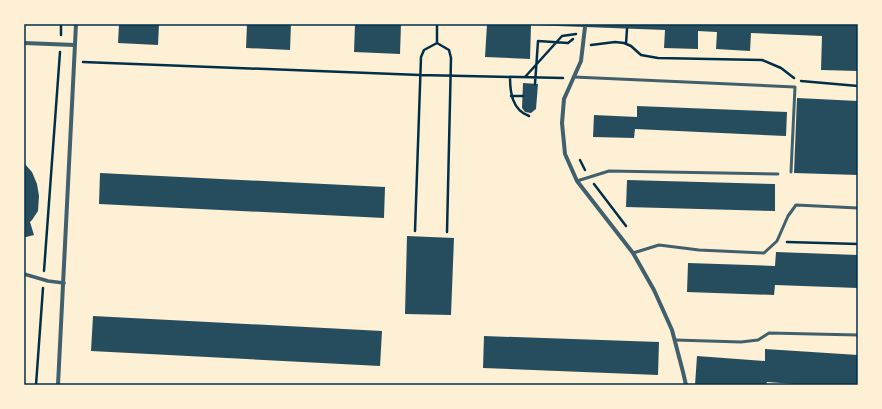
<svg xmlns="http://www.w3.org/2000/svg" width="882" height="409" font-family="'Alegreya Sans',sans-serif">
<rect width="100%" height="100%" fill="#fdf0d5"/>
<path fill="#264d5e" d="M 119,24 L 159,24 L 158,45 L 118,43 Z
M 247,24 L 291,24 L 290,50 L 246,48 Z
M 355,24 L 401,24 L 400,54 L 354,52 Z
M 487,24 L 858,24 L 858,71 L 821,70 L 822,36 L 751,33 L 750,51 L 716,49 L 717,32 L 698,31 L 698,49 L 664,48 L 665,30 L 531,25 L 530,59 L 485,57 Z
M 523,83 L 538,84 L 536,109 L 531,113 L 525,112 L 522,108 Z
M 797,98 L 858,101 L 858,175 L 794,173 Z
M 637,106 L 787,112 L 786,136 L 635,129 L 634,138 L 593,137 L 594,115 L 637,117 Z
M 24,163 L 32,172 L 37,184 L 39,196 L 38,211 L 32,220 L 30,222 L 34,235 L 26,237 L 24,237 Z
M 100,173 L 385,187 L 384,218 L 99,204 Z
M 627,180 L 775,184 L 775,211 L 626,207 Z
M 407,236 L 454,238 L 451,315 L 405,314 Z
M 776,252 L 858,255 L 858,288 L 775,285 L 774,295 L 687,292 L 688,263 L 775,266 Z
M 93,316 L 382,331 L 380,366 L 91,351 Z
M 484,336 L 659,342 L 658,375 L 483,368 Z
M 765,349 L 858,355 L 858,385 L 808,385 L 767,382 L 766,385 L 695,385 L 697,356 L 765,361 Z"/>
<g fill="none" stroke-linecap="round" stroke-linejoin="round">
<path stroke="#003049" stroke-width="2.5" d="M 61,35 L 61,24
M 437,43 L 449,50 L 451,58 L 447,232
M 437,43 L 437,24
M 626,44 L 627,29
M 591,45 L 615,42 L 624,43 L 631,46 L 641,55 L 658,58 L 762,60 L 781,68 L 794,78
M 83,62 L 420,75 L 563,78
M 510,77 C 510,92 512,110 529,116
M 525,77 L 562,36 L 576,34
M 801,81 L 858,86
M 535,84 L 538,41 L 568,43 L 573,39
M 511,96 L 523,96
M 580,160 L 585,170
M 594,184 L 626,226
M 415,231 L 421,57 L 424,50 L 437,43
M 787,242 L 858,244
M 44,271 L 60,52
M 36,385 L 43,288"/>
<path stroke="#3f606c" stroke-width="3" d="M 574,77 L 795,87 L 791,172
M 577,181 L 609,171 L 778,174
M 633,253 L 659,245 L 699,250 L 764,253 L 777,241 L 788,216 L 796,205 L 858,208
M 675,340 L 741,342 L 758,340 L 769,333 L 858,335"/>
<path stroke="#3f606c" stroke-width="3.5" d="M 24,274 L 48,281 L 64,283"/>
<path stroke="#3f606c" stroke-width="4" d="M 585,27 L 581,61 L 564,99 L 562,123 L 565,154 L 577,181 L 633,253 L 654,290 L 672,330 L 683,372 L 686,385
M 24,43 L 75,45
M 58,385 L 76,24"/>
</g>
<rect width="882" height="409" fill="none" stroke="#fdf0d5" stroke-width="50"/>
<rect x="25" y="25" width="832" height="359" fill="none" stroke="#003049" stroke-width="1.5"/>
</svg>
